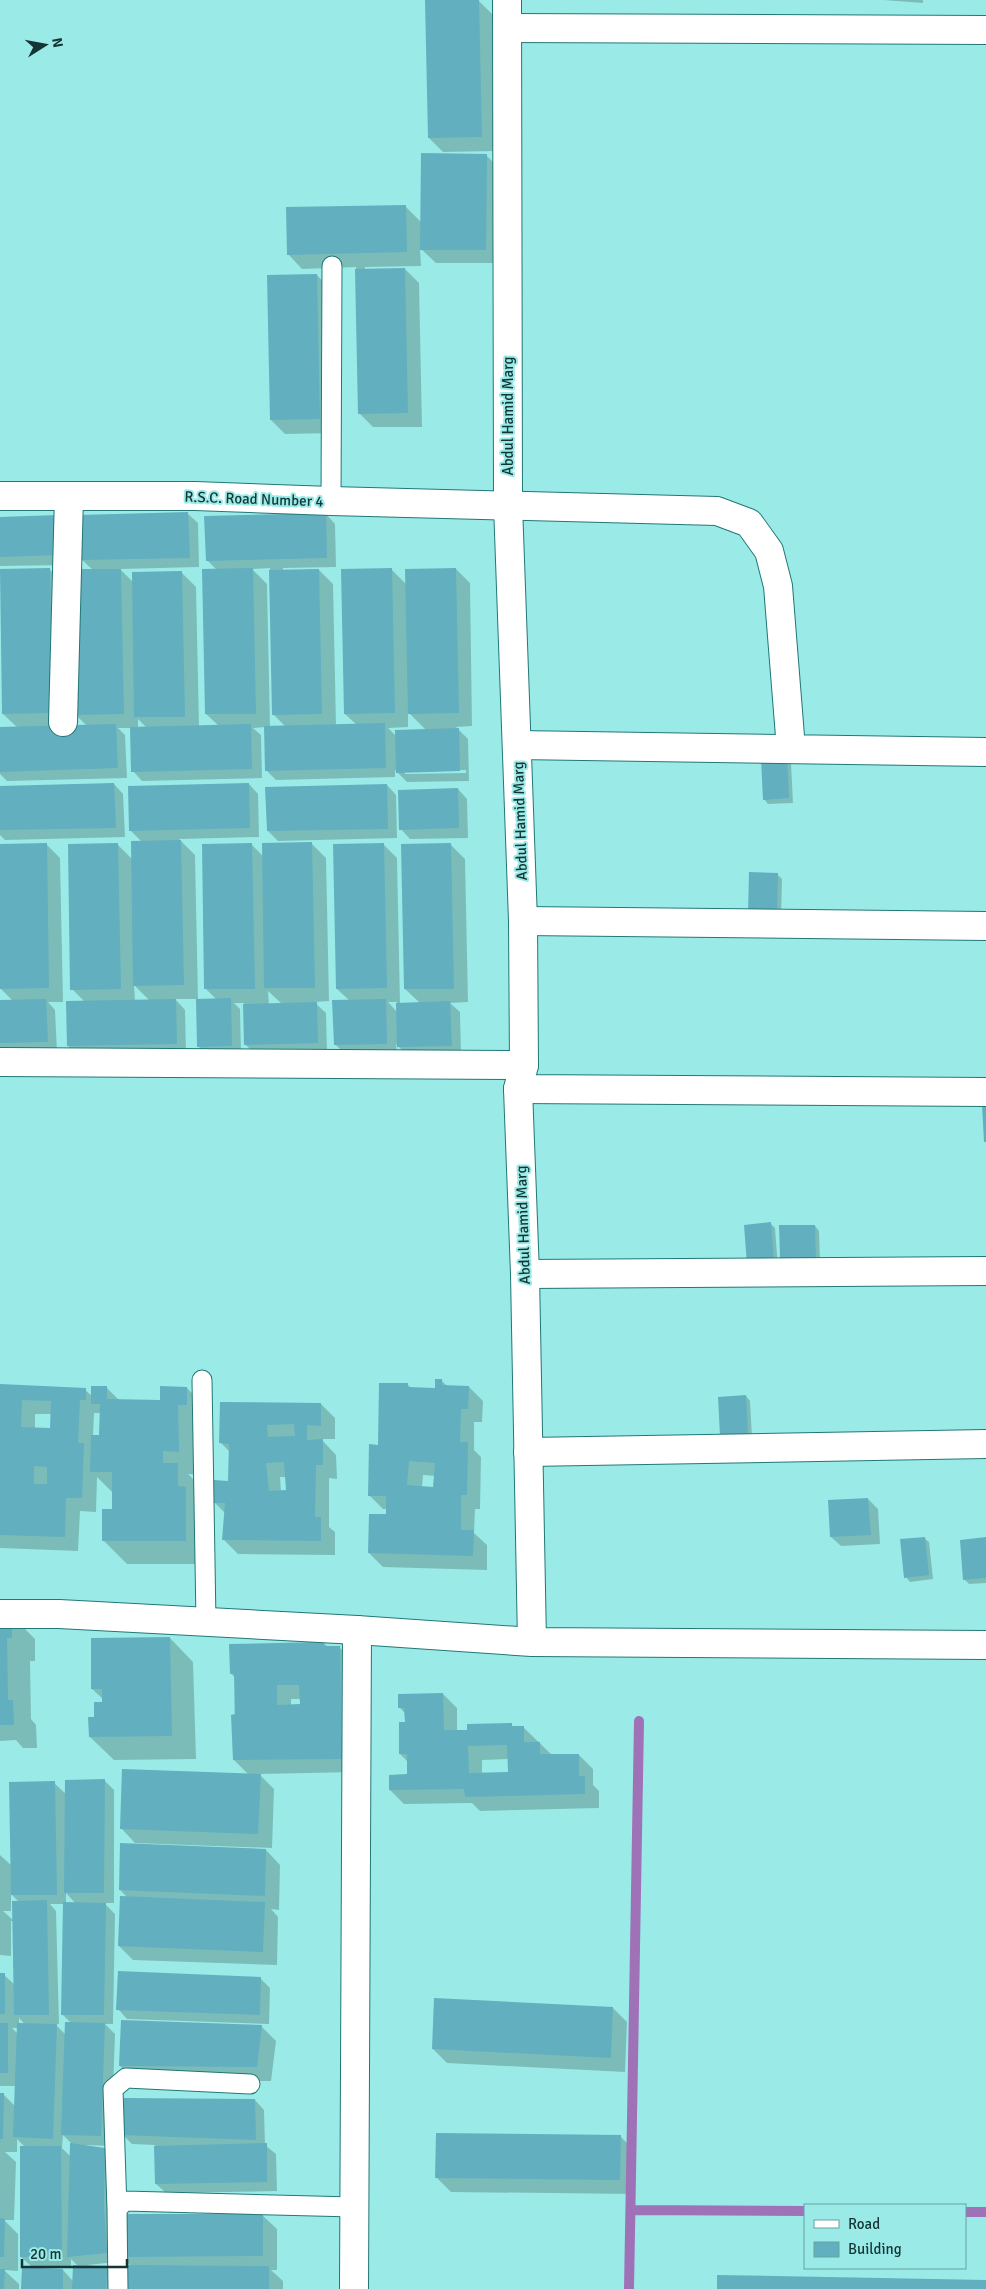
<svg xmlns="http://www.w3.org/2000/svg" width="986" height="2289" font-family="Signika,sans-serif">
<rect width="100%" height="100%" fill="#9aebe8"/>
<path fill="#0003" fill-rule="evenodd" d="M 478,0 L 493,15 L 495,151 L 443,152 L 429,138 Z
M 883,0 L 923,0 L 923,3 Z
M 486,155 L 500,169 L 499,263 L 436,263 L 420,248 L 421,266 L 365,267 L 365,270 L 405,269 L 419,283 L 422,427 L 373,427 L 359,413 L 356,267 L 302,269 L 288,254 L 405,206 L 422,223 Z
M 317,275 L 331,290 L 334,433 L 285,434 L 271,420 Z
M 188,514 L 198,523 L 199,567 L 120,569 L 133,582 L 182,573 L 196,587 L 199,727 L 219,726 L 206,714 L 217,570 L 207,560 L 326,514 L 335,524 L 336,567 L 283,568 L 283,571 L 319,570 L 333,584 L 336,726 L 357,725 L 345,714 L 391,569 L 407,585 L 456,569 L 470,583 L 472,726 L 456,727 L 468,739 L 469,781 L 407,782 L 395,770 L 395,777 L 276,780 L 267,771 L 266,727 L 253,728 L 261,735 L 262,778 L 142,781 L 133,771 L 131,728 L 118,728 L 125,735 L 127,778 L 7,781 L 0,774 L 0,728 L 18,728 L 3,714 L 49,569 L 64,583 L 66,726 L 87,726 L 75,714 L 93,570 L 82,560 ZM 270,568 L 273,714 L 286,727 L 270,728 L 267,584 L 252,569 ZM 408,712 L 426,730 L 396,736 L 388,728 L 408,727 ZM 138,719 L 147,728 L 138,728 ZM 466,770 L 466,773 L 405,774 L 405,771 Z
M 0,518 L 68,565 L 0,566 Z
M 786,759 L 791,763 L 793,803 L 768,804 L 764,799 Z
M 114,784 L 123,794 L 125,837 L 5,840 L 0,835 L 0,787 Z
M 249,784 L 258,794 L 259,837 L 179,839 L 195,855 L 198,1000 L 217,1000 L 206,989 L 252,845 L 263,856 L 312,844 L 326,858 L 329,1001 L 314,1002 L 326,1013 L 327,1052 L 255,1054 L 245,1044 L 244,1003 L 234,1003 L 240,1009 L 241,1055 L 208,1056 L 198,1046 L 197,999 L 175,999 L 185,1010 L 186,1053 L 78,1056 L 68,1046 L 85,1002 L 72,989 L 118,845 L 132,859 L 142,842 L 130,830 ZM 134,985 L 150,1001 L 135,1001 ZM 268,991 L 282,1004 L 269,1005 Z
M 387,785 L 396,795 L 397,838 L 278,841 L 268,831 Z
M 458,789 L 467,799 L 468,838 L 410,839 L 401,829 Z
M 46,844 L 60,858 L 63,1002 L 48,1002 L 55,1010 L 57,1052 L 0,1053 L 0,1001 L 13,1001 L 0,988 L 0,845 Z
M 383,844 L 397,858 L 400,1004 L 420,1003 L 405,989 L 451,845 L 465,859 L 468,1002 L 450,1003 L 460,1012 L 461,1055 L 408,1056 L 396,1044 L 397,1053 L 345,1054 L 335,1044 L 350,1001 L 337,989 ZM 388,1002 L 397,1002 L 397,1012 Z
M 777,874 L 782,879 L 781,919 L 754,918 Z
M 770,1223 L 775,1228 L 778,1268 L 745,1226 Z
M 815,1226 L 819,1231 L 820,1262 L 786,1263 L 781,1258 Z
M 441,1380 L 448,1387 L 469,1387 L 483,1401 L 482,1422 L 474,1422 L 474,1450 L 481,1457 L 480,1509 L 475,1509 L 474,1533 L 487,1545 L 487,1570 L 383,1567 L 369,1553 L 387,1515 L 387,1509 L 383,1509 L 369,1495 L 379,1446 L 408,1385 L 412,1389 L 436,1389 ZM 423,1475 L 436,1476 L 435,1489 L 422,1487 Z
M 0,1386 L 85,1390 L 92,1396 L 106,1387 L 120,1401 L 161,1401 L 187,1388 L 210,1412 L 202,1475 L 188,1474 L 202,1488 L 210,1564 L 127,1564 L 103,1540 L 113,1510 L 113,1493 L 97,1477 L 96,1512 L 80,1511 L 78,1551 L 0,1548 ZM 94,1413 L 101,1413 L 100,1436 L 93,1436 ZM 35,1414 L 52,1414 L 51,1429 L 35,1429 Z
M 746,1396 L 750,1401 L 752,1438 L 726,1440 Z
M 321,1404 L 335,1418 L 335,1439 L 321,1439 L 336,1455 L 337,1479 L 329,1478 L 329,1527 L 335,1532 L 335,1555 L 238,1554 L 224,1540 L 225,1513 L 215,1503 L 230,1482 L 230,1452 L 221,1443 ZM 280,1477 L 286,1477 L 288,1491 L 281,1492 Z
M 868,1499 L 878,1509 L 880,1544 L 841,1546 L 831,1537 Z
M 924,1538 L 929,1542 L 933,1579 L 910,1582 L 906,1577 Z
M 986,1539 L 986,1583 L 969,1584 L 965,1580 Z
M 0,1615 L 11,1615 L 35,1639 L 35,1661 L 30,1661 L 31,1719 L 36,1725 L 37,1748 L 23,1748 L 16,1740 L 0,1741 Z
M 170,1638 L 193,1662 L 196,1759 L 114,1760 L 90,1737 L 95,1718 L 103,1703 L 103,1699 L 92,1689 Z
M 324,1643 L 328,1647 L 339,1647 L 353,1661 L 356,1772 L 259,1774 L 274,1789 L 272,1848 L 135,1843 L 121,1828 L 249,1775 L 234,1760 L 235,1678 L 231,1673 ZM 291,1699 L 301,1699 L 301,1705 L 291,1705 Z
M 443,1694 L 457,1708 L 457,1731 L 511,1725 L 514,1727 L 523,1727 L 552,1755 L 579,1755 L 593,1769 L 593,1785 L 599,1791 L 599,1808 L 480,1811 L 472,1803 L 404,1804 L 390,1790 L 408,1775 L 408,1762 L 400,1754 L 406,1723 L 406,1714 L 400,1708 ZM 509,1759 L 509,1774 L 482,1774 L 482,1760 Z
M 105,1781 L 114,1790 L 114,1903 L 104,1903 L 115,1914 L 113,2024 L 105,2024 L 115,2034 L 111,2146 L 86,2145 L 86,2147 L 104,2149 L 114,2159 L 117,2262 L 87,2265 L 107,2268 L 117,2277 L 116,2289 L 22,2289 L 63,2270 L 73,2281 L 78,2266 L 71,2259 L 71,2266 L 31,2266 L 21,2257 L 25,2147 L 17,2139 L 17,2152 L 5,2152 L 16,2162 L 14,2220 L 4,2220 L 18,2234 L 18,2271 L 4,2270 L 19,2284 L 19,2289 L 0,2289 L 0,2094 L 3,2094 L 15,2106 L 16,2086 L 0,2086 L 0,1975 L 4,1975 L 15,1985 L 14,1921 L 11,1921 L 11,1956 L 0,1955 L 0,1855 L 12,1866 L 54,1783 L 66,1794 ZM 66,1893 L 76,1904 L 66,1903 ZM 11,1894 L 19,1902 L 14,1921 L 3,1911 L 11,1911 ZM 50,1904 L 64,1904 L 62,2014 L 71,2023 L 66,2035 L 55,2024 L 59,2024 L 56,1911 ZM 19,2018 L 22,2021 L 25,2025 L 19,2025 ZM 12,2028 L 18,2028 L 18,2034 ZM 63,2135 L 71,2143 L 71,2157 L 62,2148 Z
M 266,1850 L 280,1865 L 279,1910 L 271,1909 L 278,1917 L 277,1965 L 133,1960 L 119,1946 L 128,1898 L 120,1890 Z
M 260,1978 L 270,1988 L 269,2024 L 127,2019 L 118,2009 Z
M 613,2008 L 627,2022 L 625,2072 L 447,2063 L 433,2049 Z
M 262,2027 L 276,2041 L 271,2081 L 134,2080 L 120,2066 Z
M 255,2100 L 264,2110 L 265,2145 L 276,2154 L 277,2191 L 166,2193 L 156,2184 L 155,2145 L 132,2144 L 122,2134 Z
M 620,2136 L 634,2150 L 634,2194 L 451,2192 L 437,2178 Z
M 262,2215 L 277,2229 L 277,2270 L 271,2270 L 283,2281 L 283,2289 L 125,2289 L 132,2267 L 121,2256 Z"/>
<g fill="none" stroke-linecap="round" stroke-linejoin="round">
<path stroke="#9f72b8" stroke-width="10" d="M 631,2210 L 805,2211
M 965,2212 L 986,2212
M 629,2289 L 639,1721"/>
</g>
<path fill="#62afbf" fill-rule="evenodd" d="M 425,0 L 479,0 L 482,137 L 428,138 Z
M 421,153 L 487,154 L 486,250 L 420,250 Z
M 406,205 L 407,252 L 287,255 L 286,207 Z
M 405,268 L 408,413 L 358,414 L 355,269 Z
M 317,274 L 320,419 L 270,420 L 267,275 Z
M 188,512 L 190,558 L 81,560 L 79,515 Z
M 326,513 L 327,558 L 206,561 L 204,516 Z
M 58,515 L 59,555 L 0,557 L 0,517 Z
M 50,568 L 53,713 L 2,714 L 0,569 Z
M 253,568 L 256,714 L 205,714 L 202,569 Z
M 392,568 L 395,713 L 344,714 L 341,569 Z
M 456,568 L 459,713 L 408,714 L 405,569 Z
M 71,569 L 121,569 L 124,714 L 74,715 Z
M 319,569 L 322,714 L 272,715 L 269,570 Z
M 182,571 L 185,717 L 134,717 L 132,572 Z
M 385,723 L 386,768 L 265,771 L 264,726 Z
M 116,724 L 118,768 L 0,772 L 0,727 Z
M 251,724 L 252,769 L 131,772 L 130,727 Z
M 459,728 L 460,771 L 396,773 L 395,730 Z
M 787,757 L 789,798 L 763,800 L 761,758 Z
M 114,783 L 116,828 L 0,830 L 0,786 Z
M 249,783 L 250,828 L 129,831 L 128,786 Z
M 387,784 L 388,829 L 267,831 L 265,787 Z
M 458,788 L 459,828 L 399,830 L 398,790 Z
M 181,840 L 184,985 L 133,986 L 131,841 Z
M 312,842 L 315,988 L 264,988 L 262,843 Z
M 47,843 L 49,988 L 0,989 L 0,844 Z
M 118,843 L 121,989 L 70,990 L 68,844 Z
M 252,843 L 255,989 L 204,989 L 202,844 Z
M 384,843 L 387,988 L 336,989 L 333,844 Z
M 451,843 L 454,989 L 404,989 L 401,844 Z
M 749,872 L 778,873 L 777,915 L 748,914 Z
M 231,998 L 232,1046 L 197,1047 L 196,999 Z
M 46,999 L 48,1042 L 0,1043 L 0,1000 Z
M 176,999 L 177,1044 L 67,1046 L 66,1001 Z
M 386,999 L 387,1044 L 334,1045 L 332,1000 Z
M 450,1001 L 452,1046 L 397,1047 L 396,1003 Z
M 317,1002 L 318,1043 L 244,1045 L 243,1004 Z
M 982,1105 L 986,1105 L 986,1142 L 984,1142 Z
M 771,1222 L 774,1263 L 747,1265 L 744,1225 Z
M 779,1225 L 815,1225 L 816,1258 L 780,1258 Z
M 435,1379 L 442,1379 L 442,1385 L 469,1386 L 468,1409 L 461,1409 L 460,1442 L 468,1442 L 467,1495 L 461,1495 L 461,1530 L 474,1530 L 473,1556 L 368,1553 L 369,1514 L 386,1514 L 386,1496 L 368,1496 L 369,1444 L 378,1445 L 379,1383 L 408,1383 L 408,1387 L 435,1388 ZM 409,1461 L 435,1463 L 433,1487 L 407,1485 Z
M 0,1384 L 86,1388 L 86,1400 L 80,1400 L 78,1443 L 84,1443 L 82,1498 L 66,1498 L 65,1537 L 0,1535 ZM 22,1400 L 51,1401 L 50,1428 L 21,1427 ZM 34,1466 L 47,1467 L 47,1484 L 34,1484 Z
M 91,1386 L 107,1386 L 107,1399 L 160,1400 L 160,1386 L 187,1387 L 187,1405 L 178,1405 L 179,1452 L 163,1451 L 163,1463 L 178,1463 L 178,1486 L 186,1487 L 186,1541 L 102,1541 L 102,1509 L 112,1509 L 112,1472 L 90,1472 L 91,1435 L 99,1435 L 100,1404 L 91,1404 Z
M 746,1395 L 748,1434 L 720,1436 L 718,1397 Z
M 220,1402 L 321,1403 L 321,1426 L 307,1425 L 307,1440 L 323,1439 L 323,1465 L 316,1465 L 315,1517 L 321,1517 L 321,1541 L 222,1540 L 225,1503 L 213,1503 L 214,1480 L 228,1481 L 229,1444 L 219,1443 ZM 294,1424 L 295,1436 L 268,1437 L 267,1425 ZM 284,1462 L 286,1490 L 269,1491 L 266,1463 Z
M 868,1498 L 871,1535 L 830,1537 L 828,1500 Z
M 925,1537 L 929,1575 L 904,1578 L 900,1539 Z
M 986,1537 L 986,1578 L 963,1580 L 960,1540 Z
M 0,1614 L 12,1614 L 12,1638 L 7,1638 L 8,1700 L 13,1700 L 14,1725 L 0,1725 Z
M 170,1637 L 172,1736 L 89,1737 L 88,1717 L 94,1717 L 94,1702 L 102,1702 L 102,1689 L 91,1689 L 91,1638 Z
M 324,1642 L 324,1646 L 340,1646 L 342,1759 L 233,1760 L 231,1715 L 235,1714 L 234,1674 L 230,1674 L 229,1644 ZM 277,1685 L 299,1685 L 300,1704 L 277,1705 Z
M 443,1693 L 444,1730 L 467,1730 L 467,1724 L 512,1723 L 512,1726 L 524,1726 L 524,1742 L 540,1742 L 540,1754 L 579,1754 L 579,1776 L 585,1776 L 585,1794 L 465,1797 L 464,1789 L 389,1790 L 389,1775 L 407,1774 L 407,1754 L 399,1754 L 399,1722 L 405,1722 L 404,1708 L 398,1708 L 398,1694 ZM 507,1745 L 508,1772 L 469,1773 L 468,1746 Z
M 122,1769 L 261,1774 L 258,1834 L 120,1829 Z
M 105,1779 L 104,1893 L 64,1893 L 65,1780 Z
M 55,1781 L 57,1895 L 11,1895 L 9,1782 Z
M 120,1843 L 266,1849 L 265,1896 L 119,1890 Z
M 120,1896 L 265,1902 L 263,1952 L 118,1946 Z
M 47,1900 L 49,2015 L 14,2015 L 12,1901 Z
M 63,1902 L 106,1903 L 104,2015 L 61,2015 Z
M 118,1971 L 261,1977 L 260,2015 L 116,2010 Z
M 0,1973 L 5,1973 L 5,2014 L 0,2014 Z
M 434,1998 L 613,2007 L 611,2058 L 432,2049 Z
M 121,2020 L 262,2025 L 257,2067 L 119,2066 Z
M 65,2022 L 105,2023 L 101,2136 L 61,2135 Z
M 0,2023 L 8,2023 L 8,2073 L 0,2073 Z
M 17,2023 L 57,2024 L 53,2139 L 13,2137 Z
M 0,2093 L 4,2093 L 3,2139 L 0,2139 Z
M 124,2098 L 255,2099 L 256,2140 L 121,2135 Z
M 436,2133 L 621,2135 L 620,2180 L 435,2178 Z
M 70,2143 L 105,2148 L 104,2205 L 107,2253 L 67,2257 Z
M 267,2143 L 267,2182 L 155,2184 L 154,2146 Z
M 20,2146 L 61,2146 L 62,2257 L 20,2257 Z
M 120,2214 L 263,2214 L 263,2256 L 120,2257 Z
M 0,2218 L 5,2219 L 4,2257 L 0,2257 Z
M 73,2265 L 108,2266 L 106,2289 L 72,2289 Z
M 124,2265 L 269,2266 L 269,2289 L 124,2289 Z
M 22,2267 L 63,2269 L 63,2289 L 21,2289 Z
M 0,2269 L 5,2269 L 4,2289 L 0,2289 Z
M 717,2275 L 986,2280 L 986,2289 L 717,2289 Z"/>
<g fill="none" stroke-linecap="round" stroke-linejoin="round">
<g stroke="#217876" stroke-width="21">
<path id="lane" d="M 331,501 L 332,266
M 202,1380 L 206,1622
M 117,2209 L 113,2089 L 126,2078 L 250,2084
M 118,2289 L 117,2209 L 125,2201 L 354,2207"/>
</g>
<g stroke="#217876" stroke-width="30">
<path id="street" d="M 508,28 L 986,30
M 0,496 L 195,496 L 331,501 L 717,511 L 749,523 L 769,551 L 778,586 L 791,749
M 63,722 L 69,496
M 517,745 L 986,752
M 523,921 L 986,926
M 0,1062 L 524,1065
M 518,1089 L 986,1092
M 525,1274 L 986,1271
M 528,1452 L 986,1444
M 354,2289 L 357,1630"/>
</g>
<g stroke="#217876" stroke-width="30">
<path id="secondary" d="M 507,0 L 508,505 L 523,921 L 524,1065 L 518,1089 L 525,1274 L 532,1642
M 0,1614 L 59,1614 L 357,1630 L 532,1642 L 986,1645"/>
</g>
<use href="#lane" stroke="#fff" stroke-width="19"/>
<use href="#street" stroke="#fff" stroke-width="28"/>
<use href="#secondary" stroke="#fff" stroke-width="28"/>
</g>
<g text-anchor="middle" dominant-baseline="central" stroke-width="4" stroke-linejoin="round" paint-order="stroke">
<g font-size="15" fill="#133534" stroke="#9aebe8">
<text transform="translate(508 416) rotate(-90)">Abdul Hamid Marg</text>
<text transform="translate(254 499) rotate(2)">R.S.C. Road Number 4</text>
<text transform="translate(520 821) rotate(-92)">Abdul Hamid Marg</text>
<text transform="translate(523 1225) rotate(-92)">Abdul Hamid Marg</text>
</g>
</g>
<rect x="804" y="2204" width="162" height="65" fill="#9aebe8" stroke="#64a2a0"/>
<rect x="814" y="2220" width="25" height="8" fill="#ffffff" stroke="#64a2a0"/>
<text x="848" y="2229" font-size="15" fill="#133534">Road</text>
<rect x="814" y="2242" width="25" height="15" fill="#62afbf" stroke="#64a2a0"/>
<text x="848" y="2254" font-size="15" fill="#133534">Building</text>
<g transform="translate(45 45) rotate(79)" stroke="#9aebe8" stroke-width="4" paint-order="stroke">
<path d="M0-4L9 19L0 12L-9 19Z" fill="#133534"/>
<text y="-8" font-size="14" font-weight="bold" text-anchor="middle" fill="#133534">N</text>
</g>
<path d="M22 2259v8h105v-8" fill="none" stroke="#133534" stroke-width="2.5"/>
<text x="30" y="2259" font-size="15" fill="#133534" stroke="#9aebe8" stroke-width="4" paint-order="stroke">20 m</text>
</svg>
